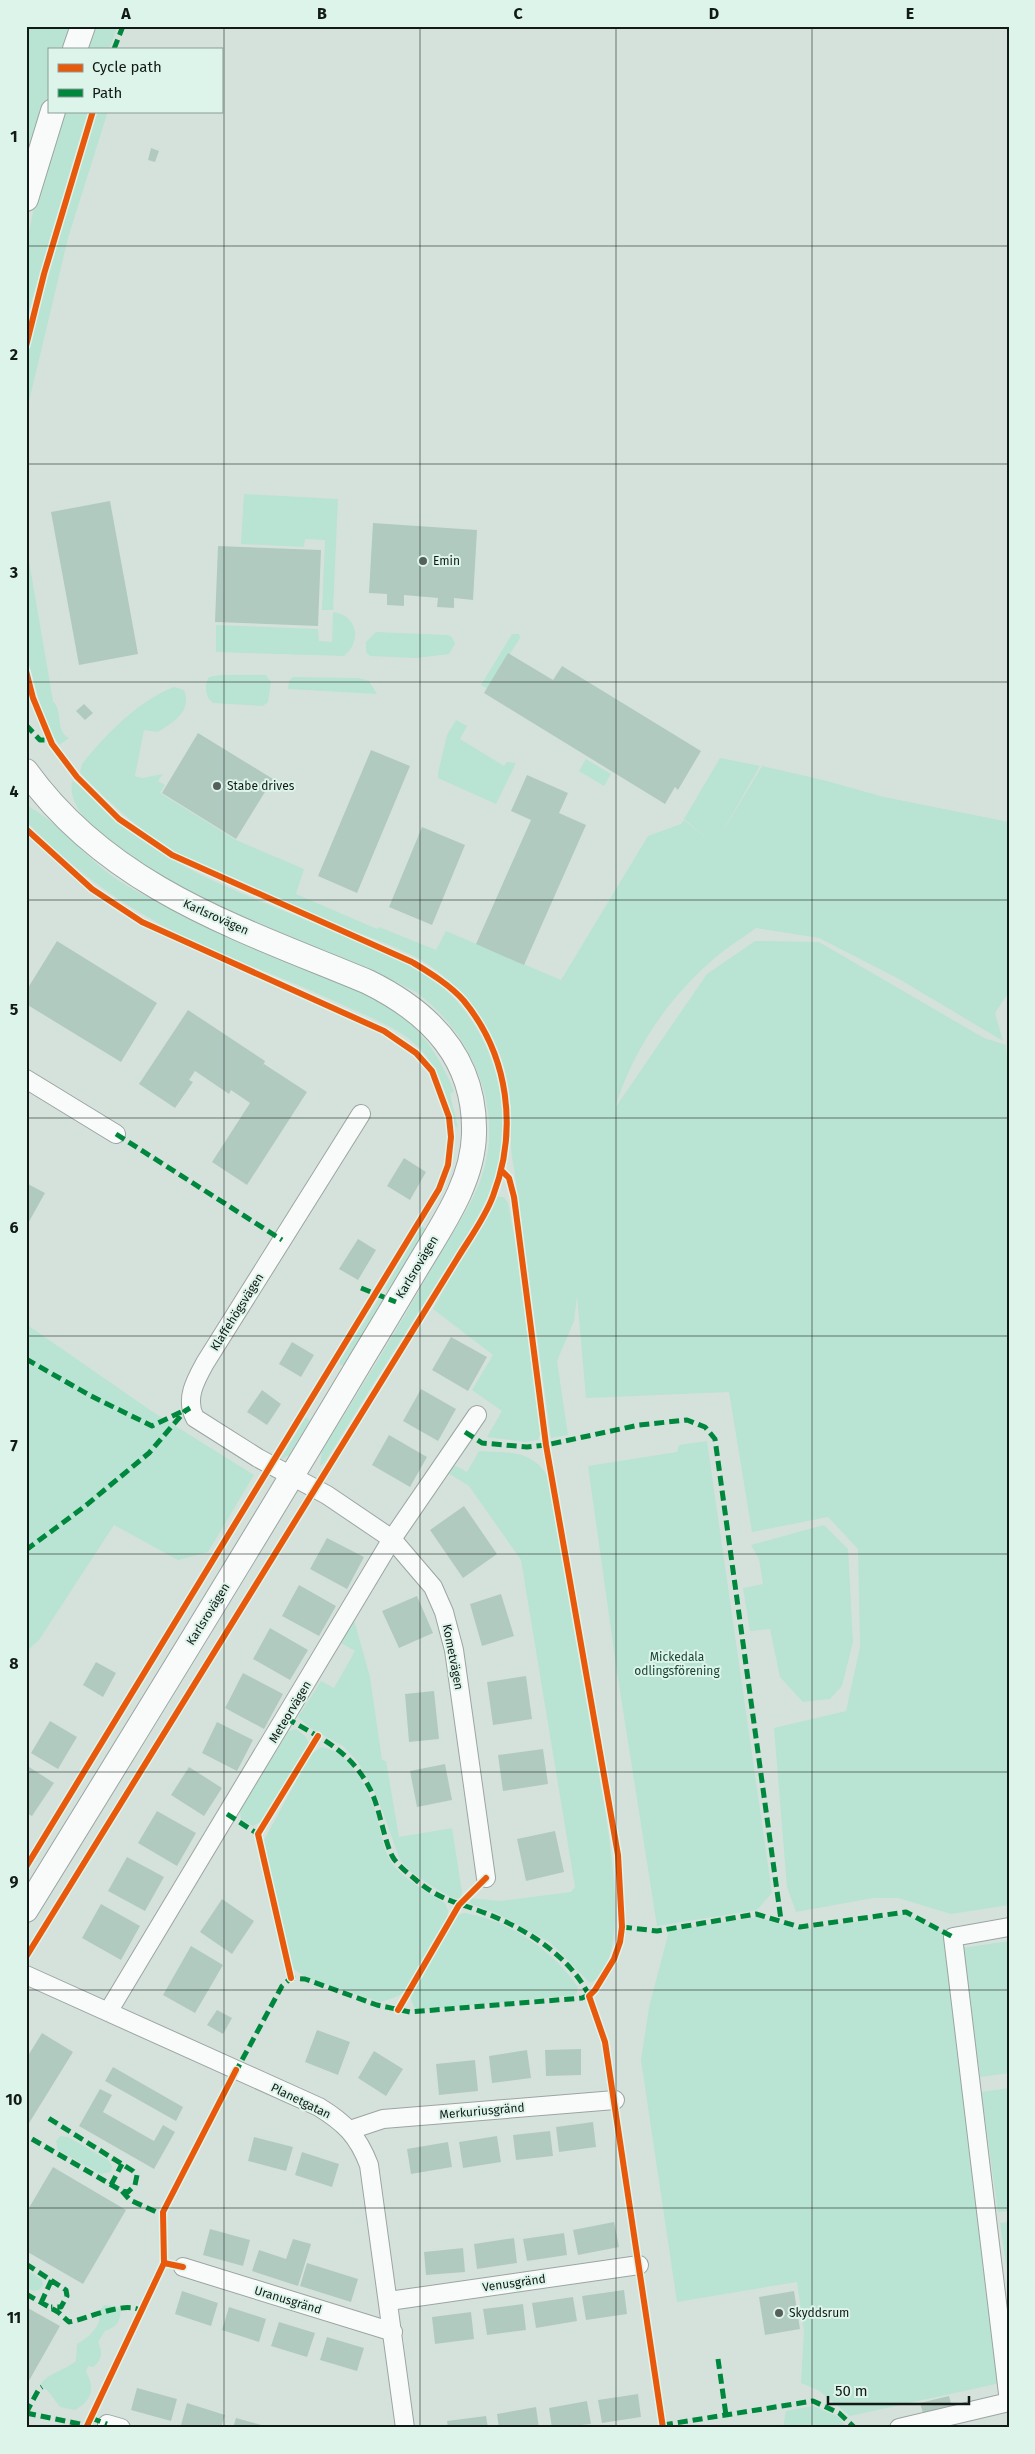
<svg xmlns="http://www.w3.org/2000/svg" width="1035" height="2454" font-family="'Fira Sans',sans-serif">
<rect width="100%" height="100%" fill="#d5e2dc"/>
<path fill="#b9e3d2" d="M 26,26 L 71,26 L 63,49 L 49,49 L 49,91 L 26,159 Z
M 95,26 L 118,26 L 109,49 L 87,49 Z
M 65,111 L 88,111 L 26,320 L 26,247 L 33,212 Z
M 97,111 L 108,111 L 68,238 L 26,414 L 26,357 L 74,184 Z
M 244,494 L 338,499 L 333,610 L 322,610 L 325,540 L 305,539 L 304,547 L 241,544 Z
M 26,544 L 53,701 C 64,712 54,730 69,738 L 59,745 L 45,722 L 26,653 Z
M 333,612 C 358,615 362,642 344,656 L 216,652 L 216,625 L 318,629 L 319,641 L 332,642 Z
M 376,632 L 448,635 L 452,637 L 455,644 L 449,654 L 416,658 L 370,656 L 366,652 L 366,642 Z
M 512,634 L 519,634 L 520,638 L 488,689 L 481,685 Z
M 220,675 L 266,675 L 271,682 L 268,702 L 263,706 L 213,703 C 205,697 204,685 209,677 Z
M 293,677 L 359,678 L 369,681 L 377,694 L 288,689 L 289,681 Z
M 174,687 L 184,690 C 192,712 174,721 158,732 L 144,730 L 135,776 L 142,778 L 163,774 L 158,781 L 165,785 L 160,793 L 236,840 L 304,869 L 296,894 L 377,929 L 379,927 L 436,950 L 446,931 L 561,980 L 648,836 L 681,824 L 684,820 L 715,845 L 684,819 L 720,758 L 760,766 L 716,843 L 762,766 L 823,780 L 884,797 L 1009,822 L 1009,992 L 995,1013 L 1003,1041 L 899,979 L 819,938 L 756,928 C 740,940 721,951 707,965 C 664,1004 632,1053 615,1108 L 707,974 L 755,941 L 819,942 L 984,1038 L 1006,1045 L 1009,1087 L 1009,1905 L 951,1914 L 898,1898 L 873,1898 L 796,1912 L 787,1887 L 774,1728 L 846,1711 L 860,1647 L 858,1549 L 828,1517 L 752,1532 L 729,1392 L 586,1398 L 577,1296 L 574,1321 L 557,1361 L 568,1435 L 551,1438 L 514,1168 C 510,1151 511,1137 511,1120 C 511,1097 507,1071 498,1050 C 486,1020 461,989 436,970 C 413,952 381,942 354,931 C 299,907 242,886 188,859 C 148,838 114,807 82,775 L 80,772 L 82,764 C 106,734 138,701 174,687 Z
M 456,720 L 467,726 L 460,739 L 504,766 L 507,762 L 516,763 L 496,804 L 438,778 L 438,773 L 447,735 Z
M 586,759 L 611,774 L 604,786 L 579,771 Z
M 72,781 C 84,786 105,813 118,823 C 144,843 172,861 201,875 C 255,901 312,921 366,945 C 388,955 412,964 431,978 C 493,1022 519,1113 493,1183 C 479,1222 450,1262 428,1297 C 393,1352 359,1407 325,1462 L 320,1466 L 322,1451 C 359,1391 397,1331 431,1269 C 448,1238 471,1209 482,1176 C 505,1107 471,1033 416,992 C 388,978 361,966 333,954 C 281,932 59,851 72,781 Z
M 26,805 C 64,825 89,864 126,885 C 181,917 239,941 298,965 C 333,980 373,992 403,1017 C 427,1037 442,1062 454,1091 L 450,1094 L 458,1128 L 455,1126 C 447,1095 439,1065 414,1043 C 396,1028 375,1019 354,1010 C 312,990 268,973 225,955 C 148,923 84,882 26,821 Z
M 496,1197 L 504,1197 L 508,1203 L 516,1247 L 540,1434 L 538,1440 L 525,1442 L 487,1437 L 502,1411 L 472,1390 L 493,1355 L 433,1309 Z
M 422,1226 L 425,1229 L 388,1293 L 385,1288 Z
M 379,1299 L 382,1301 L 345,1365 L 340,1365 L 340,1361 Z
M 26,1324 L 153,1412 L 254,1475 L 208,1552 L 178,1560 L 114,1525 L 39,1640 L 26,1652 Z
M 306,1417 L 310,1421 L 289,1455 L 280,1460 Z
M 707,1441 L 772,1893 L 757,1910 L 657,1926 L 617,1672 L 588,1466 L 677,1452 L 679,1445 Z
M 479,1451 C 507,1453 530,1449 547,1475 L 606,1816 C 611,1852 630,1965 590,1983 L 551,1943 L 496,1913 L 471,1904 L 469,1898 L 500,1901 L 571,1892 L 575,1887 L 521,1560 L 469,1486 L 448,1473 L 454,1465 L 467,1472 Z
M 824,1525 L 848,1549 L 853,1642 L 842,1686 L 830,1699 L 803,1702 L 780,1677 L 770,1629 L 750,1631 L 743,1588 L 763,1584 L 759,1559 L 751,1545 Z
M 354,1620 L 370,1677 L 382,1760 L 386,1761 L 399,1837 L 452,1828 L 462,1892 L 461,1899 L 453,1898 L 438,1890 L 410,1871 L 400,1860 L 378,1799 L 358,1762 L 343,1746 L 310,1728 L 298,1717 L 321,1681 L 334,1688 L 355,1651 L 341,1643 Z
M 296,1729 L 305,1736 L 309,1743 L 308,1746 L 264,1820 L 253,1826 L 241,1819 L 240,1810 L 289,1731 Z
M 322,1747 C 347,1751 365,1783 373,1805 C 381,1825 381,1851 395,1867 C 408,1882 429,1893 445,1903 L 448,1911 L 447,1918 L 406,1990 C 399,1997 390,1999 380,2002 L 307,1978 L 294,1969 L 287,1954 L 264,1840 L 311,1754 Z
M 464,1913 C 507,1919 554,1951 578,1987 L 576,1995 L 419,2010 L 414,2007 L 409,1994 L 458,1915 Z
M 906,1914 L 948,1935 L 1005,2382 L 850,2416 L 818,2390 L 801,2383 L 804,2331 L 797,2282 L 677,2302 L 641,2060 L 649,2007 L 669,1931 L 757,1917 L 802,1930 Z
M 1009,1941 L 1009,2073 L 980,2077 L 962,1948 Z
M 1009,2088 L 1009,2211 L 998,2212 L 981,2092 Z
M 60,2136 L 68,2137 L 108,2160 L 112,2166 L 111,2172 L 101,2174 L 58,2150 L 56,2141 Z
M 1009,2222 L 1009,2284 L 1000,2223 Z
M 26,2269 L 42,2280 L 43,2285 L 39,2290 L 34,2291 L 26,2288 Z
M 105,2305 L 121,2308 C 120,2322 118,2326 105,2331 L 98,2342 C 103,2352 102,2360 93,2367 L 88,2366 L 86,2372 C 96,2388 91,2401 75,2410 L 60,2407 L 48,2391 L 40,2385 C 49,2372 64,2371 76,2361 L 77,2344 C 86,2339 93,2333 98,2324 C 101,2317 97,2310 105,2305 Z
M 813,2406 L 839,2417 L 847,2428 L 783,2428 L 786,2411 Z"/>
<path fill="#b1cac0" d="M 151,148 L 159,151 L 155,162 L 148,160 Z
M 110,501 L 138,654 L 79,665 L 51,512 Z
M 373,523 L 477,530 L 473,600 L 454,598 L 454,608 L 437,607 L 438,598 L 404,595 L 404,606 L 387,605 L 387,594 L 369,593 Z
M 218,546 L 321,550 L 318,626 L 215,622 Z
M 508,653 L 553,680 L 562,666 L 701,751 L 678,790 L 675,787 L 665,804 L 484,693 Z
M 84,704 L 93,713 L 85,720 L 76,711 Z
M 198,733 L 273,779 L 236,839 L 162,793 Z
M 371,750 L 410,766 L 357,893 L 318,876 Z
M 527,775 L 568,793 L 559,813 L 586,825 L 524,965 L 476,944 L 531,820 L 511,811 Z
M 422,827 L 465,845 L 432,925 L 389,907 Z
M 57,941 L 157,1003 L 121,1062 L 26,1004 L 26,991 Z
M 188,1010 L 265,1061 L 262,1068 L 264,1064 L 307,1092 L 247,1185 L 212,1162 L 250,1103 L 231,1090 L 229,1094 L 195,1071 L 189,1080 L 193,1082 L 175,1108 L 139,1084 Z
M 404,1158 L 426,1172 L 410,1200 L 387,1186 Z
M 26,1183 L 45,1193 L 26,1227 Z
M 358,1239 L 376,1250 L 358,1280 L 339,1269 Z
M 451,1337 L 487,1357 L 468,1391 L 432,1370 Z
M 292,1342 L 314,1355 L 301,1377 L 279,1364 Z
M 421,1389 L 456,1409 L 438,1441 L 403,1421 Z
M 262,1390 L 281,1404 L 267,1425 L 247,1412 Z
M 389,1435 L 427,1457 L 410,1487 L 372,1465 Z
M 464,1506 L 497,1554 L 463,1578 L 430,1530 Z
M 327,1538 L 364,1557 L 347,1589 L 310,1569 Z
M 299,1585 L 336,1606 L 319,1636 L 282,1616 Z
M 501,1594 L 514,1636 L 482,1646 L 470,1604 Z
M 417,1596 L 433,1633 L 399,1648 L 382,1611 Z
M 270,1628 L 308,1650 L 290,1680 L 253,1659 Z
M 96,1662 L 116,1673 L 103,1697 L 83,1685 Z
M 243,1673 L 283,1694 L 264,1729 L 225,1708 Z
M 526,1676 L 532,1719 L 493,1725 L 487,1682 Z
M 434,1691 L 439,1739 L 409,1742 L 405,1694 Z
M 50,1721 L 77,1737 L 58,1769 L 31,1753 Z
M 217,1722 L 253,1740 L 237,1771 L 202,1753 Z
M 543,1749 L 548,1784 L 503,1791 L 498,1755 Z
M 445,1764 L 452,1800 L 417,1807 L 410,1771 Z
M 26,1765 L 54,1783 L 32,1816 L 26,1813 Z
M 189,1767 L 222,1788 L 204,1816 L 171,1795 Z
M 157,1811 L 196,1833 L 177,1866 L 138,1843 Z
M 555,1831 L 564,1872 L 526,1881 L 517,1839 Z
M 127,1857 L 164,1877 L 145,1911 L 108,1891 Z
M 222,1899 L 254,1921 L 232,1954 L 200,1932 Z
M 101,1904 L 140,1926 L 121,1960 L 82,1938 Z
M 191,1946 L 223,1965 L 195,2013 L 163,1995 Z
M 217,2010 L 232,2018 L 223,2034 L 207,2025 Z
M 317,2030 L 350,2042 L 338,2075 L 305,2062 Z
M 42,2033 L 73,2052 L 26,2128 L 26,2059 Z
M 581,2049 L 581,2075 L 546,2076 L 545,2050 Z
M 527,2050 L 531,2078 L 492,2083 L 489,2056 Z
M 374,2051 L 403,2069 L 386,2096 L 358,2078 Z
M 475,2060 L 478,2091 L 439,2095 L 436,2064 Z
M 113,2067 L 183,2107 L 176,2121 L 105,2081 Z
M 100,2089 L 112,2095 L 103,2112 L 154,2141 L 163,2125 L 175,2132 L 154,2169 L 79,2126 Z
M 593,2122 L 596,2147 L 559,2152 L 556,2127 Z
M 550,2131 L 553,2156 L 516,2160 L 513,2135 Z
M 497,2136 L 501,2162 L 463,2168 L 459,2142 Z
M 254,2137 L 293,2147 L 286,2171 L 248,2161 Z
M 448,2142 L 452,2167 L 411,2174 L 407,2149 Z
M 302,2152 L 339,2164 L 332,2187 L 295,2175 Z
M 53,2167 L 126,2210 L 83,2284 L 26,2251 L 26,2213 Z
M 614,2222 L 619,2247 L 578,2255 L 573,2230 Z
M 210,2229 L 250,2240 L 243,2266 L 203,2255 Z
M 564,2233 L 567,2255 L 527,2261 L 523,2239 Z
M 514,2238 L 517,2263 L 477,2269 L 474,2244 Z
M 293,2239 L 311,2244 L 298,2286 L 252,2271 L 259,2250 L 286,2259 Z
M 463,2248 L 465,2272 L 426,2275 L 424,2252 Z
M 307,2263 L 358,2279 L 351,2302 L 300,2286 Z
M 624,2290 L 627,2314 L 586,2320 L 582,2296 Z
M 182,2291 L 218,2303 L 211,2326 L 175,2314 Z
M 794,2291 L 800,2329 L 765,2335 L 759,2297 Z
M 573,2297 L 577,2321 L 536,2328 L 532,2303 Z
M 523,2304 L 526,2330 L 487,2335 L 483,2309 Z
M 26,2307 L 60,2326 L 26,2386 Z
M 229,2307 L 266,2319 L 259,2342 L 222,2330 Z
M 471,2312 L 474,2339 L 435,2344 L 432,2317 Z
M 279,2322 L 315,2333 L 307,2357 L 271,2346 Z
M 327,2337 L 364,2348 L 357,2371 L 320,2360 Z
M 137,2388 L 177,2399 L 171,2421 L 131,2410 Z
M 638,2394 L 641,2417 L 602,2423 L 598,2400 Z
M 949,2396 L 952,2407 L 923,2413 L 920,2403 Z
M 587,2401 L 591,2424 L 552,2428 L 549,2408 Z
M 187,2403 L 225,2415 L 221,2428 L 191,2428 L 181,2425 Z
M 536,2407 L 539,2428 L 499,2428 L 497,2414 Z
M 486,2416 L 488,2428 L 448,2428 L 447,2421 Z
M 236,2418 L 269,2427 L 269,2428 L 233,2428 Z"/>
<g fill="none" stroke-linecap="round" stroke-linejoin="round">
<g stroke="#9ba5a1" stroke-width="20">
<path id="street" d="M 26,1079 L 116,1134
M 361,1114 L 205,1363 C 195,1381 185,1399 195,1418 L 258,1458 L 327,1495 L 392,1539 L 433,1587 L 444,1612 L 454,1650 L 486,1878
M 26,1975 L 319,2107 C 345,2123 358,2136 369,2165 L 405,2428
M 108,2012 L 392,1539 L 477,1415
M 350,2130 L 383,2119 L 615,2100
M 183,2267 L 393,2332
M 389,2301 L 639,2265
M 107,2424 L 121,2428
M 899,2428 L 1009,2402 L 953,1937 L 1009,1927"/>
</g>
<g stroke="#9ba5a1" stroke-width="26">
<path id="secondary" d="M 75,49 L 83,26
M 26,199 L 53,111
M 26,771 C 110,888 241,929 368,982 C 431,1013 476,1059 474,1134 C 473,1182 442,1225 419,1264 C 400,1296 381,1328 362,1359 C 252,1544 139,1727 26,1910"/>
</g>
<use href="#street" stroke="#f9fbfa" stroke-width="18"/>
<use href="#secondary" stroke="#f9fbfa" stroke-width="24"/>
<path stroke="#00873e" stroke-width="5" stroke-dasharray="10 5" stroke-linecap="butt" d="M 114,49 L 123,26
M 26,725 L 40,740 L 50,740
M 116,1134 L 282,1240
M 361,1288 L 396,1302
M 26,1359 L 91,1396 L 152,1426 L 183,1411
M 465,1432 L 482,1443 L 527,1447 L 546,1445 L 639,1425 L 687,1420 L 705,1427 L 715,1439 L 781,1920
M 26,1550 L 84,1507 L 149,1453 L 185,1411 L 190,1408
M 286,1718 C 322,1739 349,1750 369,1787 C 380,1806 384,1844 394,1859 C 400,1867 409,1874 416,1880 C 437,1898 452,1901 477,1910 C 520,1925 572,1955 591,2000
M 227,1814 L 258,1834
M 622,1927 L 657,1931 L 756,1914 L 800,1927 L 906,1912 L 953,1937
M 235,2073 L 282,1986 L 291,1978 L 305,1979 L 377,2005 L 410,2012 L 582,1998 L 591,1994
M 32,2139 L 122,2191 L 128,2192 L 135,2185 L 137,2175 L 133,2171 L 45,2116
M 111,2185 L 122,2164
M 122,2191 L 130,2200 L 163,2215
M 26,2264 L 66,2290 L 67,2296 L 61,2307 L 51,2307
M 26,2294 L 58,2312 L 69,2322 C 88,2319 124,2300 142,2311
M 41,2303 L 52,2279
M 718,2359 L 726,2415
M 26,2413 L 80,2424 L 88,2423
M 26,2413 L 39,2389 L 42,2387
M 91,2418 L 107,2424
M 663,2425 L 813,2401 L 839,2413 L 855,2428"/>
<g stroke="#ddf4ea" stroke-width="9">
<path id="cycleway" d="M 26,346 L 44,274 L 93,111
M 26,671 L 33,698 L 52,744 L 77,777 L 119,819 L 172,855 L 412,962 C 430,973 450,985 464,1001 C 509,1056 518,1130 493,1196 C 485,1218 469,1239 457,1259 L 26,1957
M 26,829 L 92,889 L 142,922 L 384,1031 L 416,1053 L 432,1071 L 449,1117 L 451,1137 L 448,1165 L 439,1189 L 26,1867
M 502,1171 L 509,1178 L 514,1197 L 546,1445 L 618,1855 L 622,1927 L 620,1942 L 614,1959 L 595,1990 L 589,1996 L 605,2042 L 663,2428
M 291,1978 L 258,1834 L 318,1736
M 398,2010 L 459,1905 L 486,1878
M 164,2263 L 163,2212 L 236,2070
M 86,2428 L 164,2263 L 183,2267"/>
</g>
<use href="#cycleway" stroke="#e8590c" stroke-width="6"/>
</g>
<path fill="none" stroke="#111a16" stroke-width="1" stroke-opacity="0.55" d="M 224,26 L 224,2428M 420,26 L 420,2428M 616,26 L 616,2428M 812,26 L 812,2428M 26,246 L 1009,246M 26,464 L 1009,464M 26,682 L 1009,682M 26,900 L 1009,900M 26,1118 L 1009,1118M 26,1336 L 1009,1336M 26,1554 L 1009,1554M 26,1772 L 1009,1772M 26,1990 L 1009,1990M 26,2208 L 1009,2208"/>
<g fill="#56605b" stroke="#ddf4ea" stroke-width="2">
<circle cx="423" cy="561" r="5"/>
<circle cx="217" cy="786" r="5"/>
<circle cx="779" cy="2313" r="5"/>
</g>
<g text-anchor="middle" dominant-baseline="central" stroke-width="4" stroke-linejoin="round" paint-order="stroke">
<g font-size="12" fill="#111a16" stroke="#ddf4ea" text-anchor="start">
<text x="433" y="561">Emin</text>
<text x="227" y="786">Stabe drives</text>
<text x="789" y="2313">Skyddsrum</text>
</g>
<g font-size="12" fill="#111a16" stroke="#ddf4ea">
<text transform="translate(216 917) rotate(24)">Karlsrovägen</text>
<text transform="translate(417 1267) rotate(-59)">Karlsrovägen</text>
<text transform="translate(237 1312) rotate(-58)">Klaffehögsvägen</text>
<text transform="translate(208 1614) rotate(-58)">Karlsrovägen</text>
<text transform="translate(453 1657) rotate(79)">Kometvägen</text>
<text transform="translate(290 1712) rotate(-59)">Meteorvägen</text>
<text transform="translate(301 2101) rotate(26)">Planetgatan</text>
<text transform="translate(482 2111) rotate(-5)">Merkuriusgränd</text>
<text transform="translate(514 2283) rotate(-8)">Venusgränd</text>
<text transform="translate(288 2300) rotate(17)">Uranusgränd</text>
</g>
<g font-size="12" fill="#1b4637" stroke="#ddf4ea">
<text x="677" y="1657">Mickedala<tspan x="677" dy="14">odlingsförening</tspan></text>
</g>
</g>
<rect width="1035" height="2454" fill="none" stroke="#ddf4ea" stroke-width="55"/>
<rect x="48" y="48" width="175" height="65" fill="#ddf4ea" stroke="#8b9d95"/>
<rect x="58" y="64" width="25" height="8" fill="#e8590c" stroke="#8b9d95"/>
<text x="92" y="72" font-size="15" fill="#111a16">Cycle path</text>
<rect x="58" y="89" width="25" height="8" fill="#00873e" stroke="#8b9d95"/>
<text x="92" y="98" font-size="15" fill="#111a16">Path</text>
<path d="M828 2396v8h141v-8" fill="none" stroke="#111a16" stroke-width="2.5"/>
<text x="835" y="2396" font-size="15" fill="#111a16" stroke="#ddf4ea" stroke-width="4" paint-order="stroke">50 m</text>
<rect x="28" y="28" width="980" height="2398" fill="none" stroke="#111a16" stroke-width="2"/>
<g font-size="16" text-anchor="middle" font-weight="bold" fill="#111a16">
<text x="126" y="19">A</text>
<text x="322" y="19">B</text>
<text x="518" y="19">C</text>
<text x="714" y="19">D</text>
<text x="910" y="19">E</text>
<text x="14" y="142">1</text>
<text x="14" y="360">2</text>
<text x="14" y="578">3</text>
<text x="14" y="797">4</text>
<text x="14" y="1015">5</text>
<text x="14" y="1233">6</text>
<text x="14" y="1451">7</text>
<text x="14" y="1669">8</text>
<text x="14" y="1887">9</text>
<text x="14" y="2105">10</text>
<text x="14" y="2323">11</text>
</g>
</svg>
